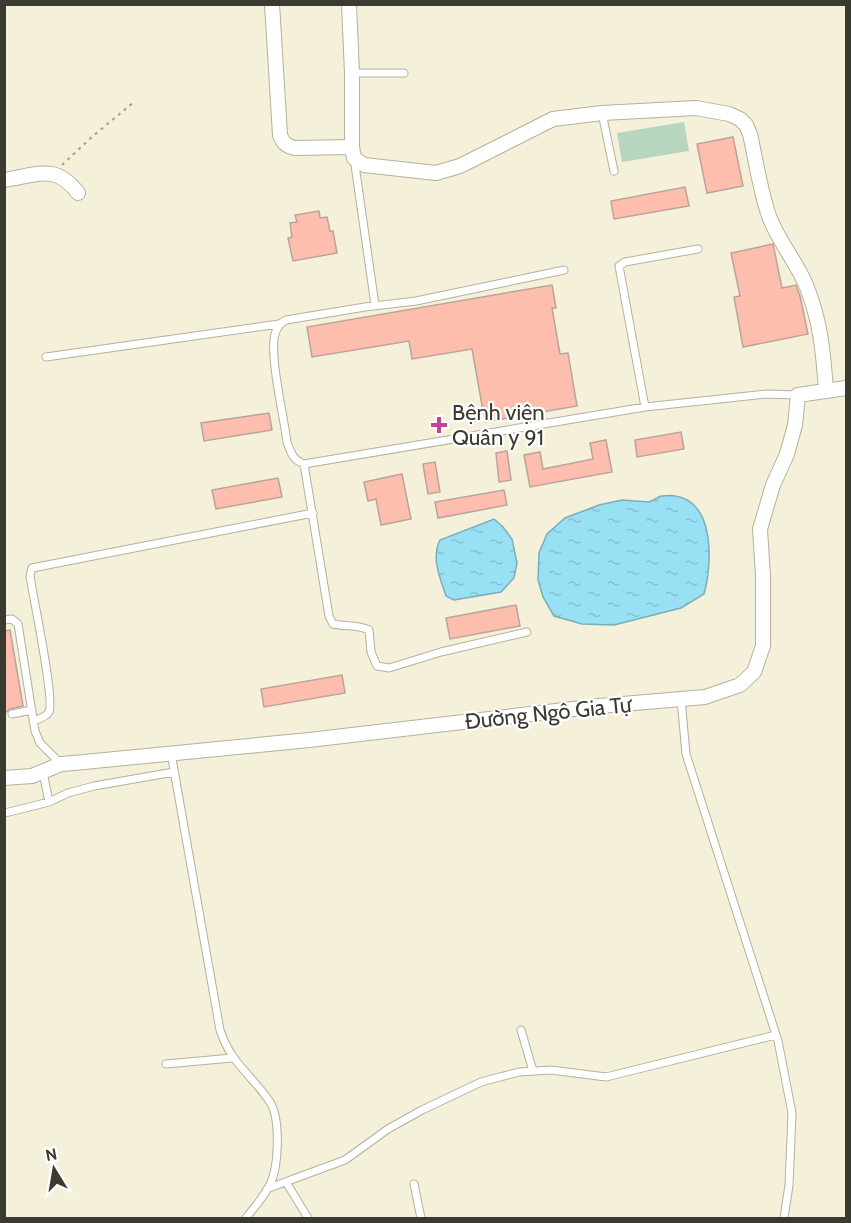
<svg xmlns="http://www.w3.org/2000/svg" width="851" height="1223" font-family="Cabin,sans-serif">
<defs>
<pattern id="water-ripples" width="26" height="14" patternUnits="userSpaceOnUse" patternTransform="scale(1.5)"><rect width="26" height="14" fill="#98e0f3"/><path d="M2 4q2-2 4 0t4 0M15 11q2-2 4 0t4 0" fill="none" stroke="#84c1d1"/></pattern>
</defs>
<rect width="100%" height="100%" fill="#f4f0da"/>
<path fill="#b7d6bf" d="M 684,122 L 689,151 L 622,162 L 617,133 Z"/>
<path fill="url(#water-ripples)" stroke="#7caeb9" stroke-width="1.5" d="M 661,496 C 665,496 671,495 675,496 C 716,502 712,566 704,594 L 681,608 L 614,625 L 582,624 L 554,616 L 543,597 L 538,580 L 539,553 L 547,534 L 565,518 L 599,505 L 622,500 L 649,502 Z
M 494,519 L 503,527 L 512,539 L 517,563 L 514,578 L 501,592 L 454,600 L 446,596 C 440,578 431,558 440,540 Z"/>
<path fill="#fdbeae" stroke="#bba39d" stroke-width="1.5" d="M 733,137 L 743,186 L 707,193 L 697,144 Z
M 685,187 L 689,206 L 614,219 L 611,201 Z
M 319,211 L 320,218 L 327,217 L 330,231 L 333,231 L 337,253 L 293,261 L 288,238 L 292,237 L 290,223 L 297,222 L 295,215 Z
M 773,244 L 782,288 L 796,285 L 800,296 L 808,334 L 743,347 L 734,297 L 740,296 L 731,253 Z
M 552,285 L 556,308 L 552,308 L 560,354 L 568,353 L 577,406 L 485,422 L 472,349 L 412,359 L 409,341 L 312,357 L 307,327 Z
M 269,413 L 272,430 L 204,441 L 201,423 Z
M 681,432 L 684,449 L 637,457 L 635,440 Z
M 606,440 L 612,472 L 530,487 L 524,455 L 540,452 L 543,469 L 593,459 L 590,443 Z
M 507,451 L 511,480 L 499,482 L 496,453 Z
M 435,462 L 440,492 L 428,494 L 423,464 Z
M 402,474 L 411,519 L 381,525 L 376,499 L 368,501 L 364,482 Z
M 278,478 L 282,497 L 216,509 L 212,490 Z
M 504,490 L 507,505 L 438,518 L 435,502 Z
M 516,605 L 520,626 L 450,639 L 446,618 Z
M 10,630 L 23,706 L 10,709 L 4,714 L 4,631 Z
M 342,675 L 345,693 L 264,707 L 261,689 Z"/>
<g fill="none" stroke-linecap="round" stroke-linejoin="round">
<g stroke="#b4b19c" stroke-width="9">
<path id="lane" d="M 352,73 L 404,73
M 602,113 L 614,171
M 354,158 L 375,305
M 564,270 L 416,301 L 365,307 L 286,320 C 280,323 277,327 275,334 C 269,355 284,417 287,442 C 291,453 293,460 304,464 L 645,407 L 767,394 L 798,395
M 46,357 L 279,324
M 645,407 L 619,266 L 625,262 L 698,249
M 304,464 L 329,616 L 333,624 C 346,627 357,624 369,630 L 371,652 L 377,666 L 389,668 L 441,652 L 527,632
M 4,620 L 12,619 L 18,624 L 35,731 L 40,743 L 61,764
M 681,699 L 686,754 L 778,1041 L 792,1113 L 789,1185 L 784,1218
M 12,714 L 32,710
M 33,721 C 39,719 46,717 49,712 C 55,699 33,597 30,576 L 32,568 L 313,513
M 171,753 L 220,1030 C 231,1064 252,1075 270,1102 C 281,1120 279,1171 268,1188 C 262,1199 253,1209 246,1218
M 43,772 L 49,802
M 5,813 L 49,802 L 68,793 L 94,786 L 174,772
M 521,1030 L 533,1071
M 166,1064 L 232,1058
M 286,1182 L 308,1218
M 414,1184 L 421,1218
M 269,1188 L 345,1160 L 388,1129 L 422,1110 L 481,1082 L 519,1072 L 551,1070 L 606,1077 L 776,1035"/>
</g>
<g stroke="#b4b19c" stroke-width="16">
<path id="street" d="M 272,4 L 280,135 C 283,143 286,146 295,148 L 352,147
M 349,4 L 352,73 L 352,147 L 354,158 L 364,165 L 436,173 L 460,166 L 553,119 L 602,113 L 696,108 L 729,114 L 740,119 L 746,125 L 750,134 C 756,161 760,190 769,216 C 778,241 796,261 806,285 C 821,322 823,351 826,390
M 4,180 C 38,175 55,163 78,193
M 4,778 L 32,776 L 61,764 L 74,763 L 309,740 L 599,706 L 705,697 L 740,685 L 754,672 L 763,646 L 763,576 L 760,529 L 773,485 L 787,454 L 795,425 L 798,395 L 846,388"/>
</g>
<path stroke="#a29f8f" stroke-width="2" stroke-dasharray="3 4.5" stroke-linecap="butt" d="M 62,165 L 93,136 L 134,102"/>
<use href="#lane" stroke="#fff" stroke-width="7"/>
<use href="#street" stroke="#fff" stroke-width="14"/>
</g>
<path fill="#bf4597" stroke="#fff" stroke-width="2" d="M436 416h6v6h6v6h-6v6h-6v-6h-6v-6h6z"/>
<g text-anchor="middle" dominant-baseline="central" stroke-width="4.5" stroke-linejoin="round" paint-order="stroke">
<g font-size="22" fill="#3b3a31" stroke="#fff" text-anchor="start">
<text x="452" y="412">Bệnh viện<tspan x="452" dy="25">Quân y 91</tspan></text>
</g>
<g font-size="22" fill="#3b3a31" stroke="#fff">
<text transform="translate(548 713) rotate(-6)">Đường Ngô Gia Tự</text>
</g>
</g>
<rect width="851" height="1223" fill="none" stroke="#3b3a31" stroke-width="12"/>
<g transform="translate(54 1169) rotate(349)" stroke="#ffffff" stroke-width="4.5" paint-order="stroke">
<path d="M0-4.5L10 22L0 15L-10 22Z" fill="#3b3a31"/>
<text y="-9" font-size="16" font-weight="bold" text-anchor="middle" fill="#3b3a31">N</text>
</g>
</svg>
